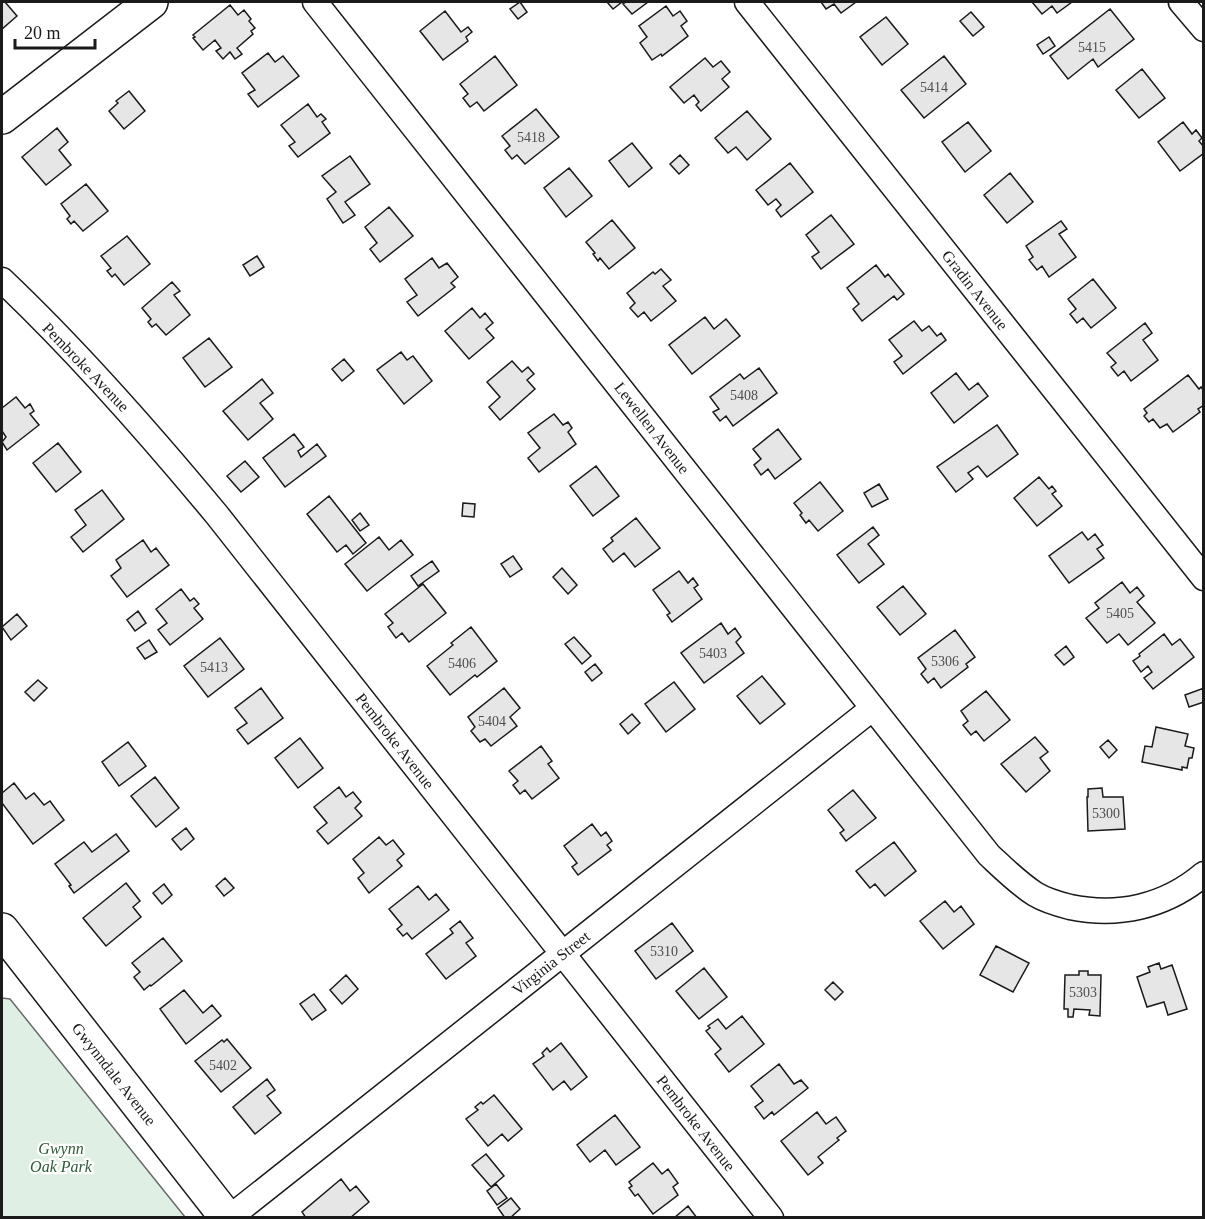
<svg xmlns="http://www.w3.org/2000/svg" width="1205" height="1219" font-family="Georgia,serif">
<rect width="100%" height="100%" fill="#fff"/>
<path fill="#e0efe3" stroke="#6a6a6a" stroke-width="1.5" d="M 2,998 L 10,999 L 185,1217 L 2,1217 Z"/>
<path fill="#e6e6e6" stroke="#1a1a1a" stroke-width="1.5" d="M 2,2 L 5,2 L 17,16 L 2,29 Z
M 520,2 L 527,12 L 518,19 L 510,9 Z
M 607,2 L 622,2 L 613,9 Z
M 626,2 L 648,2 L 632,14 L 623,4 Z
M 821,2 L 856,2 L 841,13 L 834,4 L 826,9 Z
M 1032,2 L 1072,2 L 1057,13 L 1052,6 L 1042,14 Z
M 230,5 L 238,15 L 244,10 L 251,19 L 249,21 L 255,28 L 251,31 L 253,34 L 237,48 L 242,54 L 235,59 L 230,52 L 223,59 L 216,51 L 221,48 L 215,40 L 203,50 L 193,38 L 195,37 L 193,35 Z
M 666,6 L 673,16 L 680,11 L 687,21 L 681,26 L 688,36 L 662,56 L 661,54 L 652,60 L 640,43 L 647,37 L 639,26 Z
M 1110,9 L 1134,39 L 1098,67 L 1093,59 L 1068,79 L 1050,56 Z
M 445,11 L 461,32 L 468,27 L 472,32 L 466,37 L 468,41 L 443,60 L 420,31 Z
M 971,12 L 984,27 L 973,36 L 960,21 Z
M 886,17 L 908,44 L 882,65 L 860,37 Z
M 1049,37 L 1055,46 L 1043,54 L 1037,45 Z
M 268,53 L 275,62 L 283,56 L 299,76 L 258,107 L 248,94 L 255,90 L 242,73 Z
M 495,56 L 517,85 L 484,111 L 477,102 L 470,107 L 463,98 L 468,94 L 460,84 Z
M 944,56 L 966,84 L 924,118 L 901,90 Z
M 705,58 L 713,67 L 721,61 L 730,72 L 722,79 L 729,87 L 701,111 L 696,105 L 699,102 L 694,95 L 684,103 L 670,87 Z
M 1142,69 L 1165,98 L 1139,118 L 1116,90 Z
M 129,91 L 145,111 L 124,129 L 109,111 L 118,103 L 116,101 Z
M 308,104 L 317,117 L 321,114 L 326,119 L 322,122 L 330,133 L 298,157 L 289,146 L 295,142 L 281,125 Z
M 536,109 L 559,137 L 525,164 L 517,155 L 512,159 L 505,150 L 510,146 L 502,136 Z
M 747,111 L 771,139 L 747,160 L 736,147 L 728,153 L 715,138 Z
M 968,122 L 991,151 L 965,172 L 942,142 Z
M 1183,122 L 1192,134 L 1196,130 L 1202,138 L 1199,141 L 1204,147 L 1204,153 L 1180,171 L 1158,142 Z
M 57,128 L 68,142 L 59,150 L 71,165 L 46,185 L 22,157 Z
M 632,143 L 652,168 L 629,187 L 609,161 Z
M 680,155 L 689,165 L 679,174 L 670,164 Z
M 350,156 L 370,184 L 345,202 L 355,215 L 343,223 L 327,199 L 336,192 L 322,176 Z
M 790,163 L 813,192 L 781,217 L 776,210 L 781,205 L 776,199 L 768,205 L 756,190 Z
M 569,168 L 592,196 L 566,217 L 544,188 Z
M 1010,173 L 1033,202 L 1007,223 L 984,195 Z
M 86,184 L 108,211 L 83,231 L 74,221 L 71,224 L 67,219 L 70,216 L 61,204 Z
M 389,207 L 413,236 L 380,262 L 370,249 L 377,243 L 365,227 Z
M 831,215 L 854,244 L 821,269 L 812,257 L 819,252 L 806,235 Z
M 612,220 L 635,248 L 609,269 L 600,258 L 598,261 L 593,254 L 595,253 L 586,242 Z
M 1061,221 L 1067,229 L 1059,234 L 1076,257 L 1049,277 L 1042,266 L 1037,270 L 1029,260 L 1033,257 L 1026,246 Z
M 127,236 L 150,264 L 124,285 L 115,274 L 112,277 L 107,271 L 111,268 L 101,256 Z
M 257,256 L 264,267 L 250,276 L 243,265 Z
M 432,258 L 439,268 L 447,263 L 458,277 L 451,283 L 455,287 L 418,316 L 407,302 L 417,295 L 405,279 Z
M 876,265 L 885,277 L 888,274 L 904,294 L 897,300 L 894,296 L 862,321 L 853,309 L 859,304 L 847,288 Z
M 661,269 L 671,280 L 663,286 L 676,301 L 651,321 L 644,312 L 638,317 L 630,308 L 635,303 L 627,293 L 653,272 L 655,274 Z
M 1093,279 L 1116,308 L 1091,328 L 1083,318 L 1077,323 L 1070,314 L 1076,309 L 1068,299 Z
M 172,282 L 180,291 L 174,295 L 190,315 L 166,335 L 156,324 L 152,327 L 148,322 L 151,319 L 142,308 Z
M 472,308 L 480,318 L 485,313 L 493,323 L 486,329 L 494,338 L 469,359 L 445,331 Z
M 705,317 L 714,329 L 726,319 L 740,336 L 692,374 L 669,345 Z
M 914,321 L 922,331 L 929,326 L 937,336 L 941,333 L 946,340 L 903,374 L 894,362 L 902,356 L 889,340 Z
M 1145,323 L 1152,333 L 1143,340 L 1158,360 L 1131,381 L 1124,371 L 1118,376 L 1111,367 L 1116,363 L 1107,353 Z
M 209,338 L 232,367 L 205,387 L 183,358 Z
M 401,352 L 407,360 L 413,356 L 432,381 L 404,404 L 377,370 Z
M 344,359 L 354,371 L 342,381 L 332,369 Z
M 512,361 L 522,372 L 528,367 L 534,374 L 527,380 L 535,389 L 500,420 L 489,407 L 500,397 L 487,382 Z
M 759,368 L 777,393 L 733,426 L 726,416 L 720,421 L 713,412 L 719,409 L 710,397 L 740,374 L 744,379 Z
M 956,373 L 969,390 L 978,383 L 988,396 L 954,423 L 931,393 Z
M 1188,375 L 1199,389 L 1201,387 L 1204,391 L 1204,405 L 1198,409 L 1200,412 L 1173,432 L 1167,424 L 1160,428 L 1153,419 L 1149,422 L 1144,416 L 1147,413 L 1144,409 Z
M 262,379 L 273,393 L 260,403 L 273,419 L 248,440 L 223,411 Z
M 16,397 L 25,408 L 30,404 L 34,411 L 30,414 L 39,425 L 7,450 L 2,442 L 6,437 L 2,431 L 2,408 Z
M 554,414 L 563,425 L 568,422 L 572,428 L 568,432 L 576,444 L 539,472 L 528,458 L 540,448 L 528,433 Z
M 997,425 L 1018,454 L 987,477 L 978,466 L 968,473 L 973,479 L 956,492 L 937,467 Z
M 778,429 L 801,459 L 775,479 L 768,469 L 761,475 L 754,465 L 761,459 L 753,449 Z
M 294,434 L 304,447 L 298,451 L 301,457 L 317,444 L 326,456 L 285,487 L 263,458 Z
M 58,443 L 81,472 L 56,492 L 33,463 Z
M 245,461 L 259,477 L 241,492 L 227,476 Z
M 596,466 L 619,496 L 593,516 L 570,486 Z
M 1039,477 L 1049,489 L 1052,486 L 1056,491 L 1052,494 L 1062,506 L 1037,526 L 1014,498 Z
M 820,482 L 843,511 L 818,531 L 809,520 L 806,523 L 800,515 L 802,513 L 794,503 Z
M 879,484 L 888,499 L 872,507 L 864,493 Z
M 102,490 L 124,519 L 83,552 L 71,537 L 86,525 L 75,510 Z
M 329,496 L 366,543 L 353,554 L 346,545 L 337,552 L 307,514 Z
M 463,503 L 475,504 L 474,517 L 462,516 Z
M 360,513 L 369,525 L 360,531 L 352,520 Z
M 636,518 L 660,548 L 635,567 L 624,553 L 613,562 L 603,549 L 613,541 L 611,538 Z
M 873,527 L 879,535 L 868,544 L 884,564 L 859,583 L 837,555 Z
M 1082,532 L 1088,540 L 1095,534 L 1103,545 L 1097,549 L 1104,558 L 1069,583 L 1049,556 Z
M 379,537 L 389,550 L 401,540 L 413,555 L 367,591 L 345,564 Z
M 143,540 L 151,552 L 156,548 L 169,565 L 127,597 L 111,576 L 121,568 L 116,560 Z
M 513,556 L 522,569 L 510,577 L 501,564 Z
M 432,561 L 439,571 L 418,586 L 411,576 Z
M 562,568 L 577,585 L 568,594 L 553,577 Z
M 679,571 L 688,583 L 693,578 L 698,585 L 694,588 L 702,599 L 672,622 L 667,615 L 670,613 L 653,590 Z
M 1122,582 L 1130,593 L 1137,587 L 1144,596 L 1137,602 L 1155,623 L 1128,645 L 1119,634 L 1107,643 L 1086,618 L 1099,608 L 1095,603 Z
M 423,584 L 446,613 L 409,642 L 402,633 L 396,638 L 388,627 L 393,623 L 385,614 Z
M 903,586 L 926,614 L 900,635 L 877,607 Z
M 181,589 L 190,601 L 194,598 L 199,604 L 194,608 L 203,619 L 170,645 L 158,630 L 167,623 L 156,609 Z
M 138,611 L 146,623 L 135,631 L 127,620 Z
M 17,614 L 27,626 L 11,640 L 2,627 Z
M 721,623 L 728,634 L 735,628 L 741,637 L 736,642 L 744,653 L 704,683 L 681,653 Z
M 471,627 L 497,661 L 477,677 L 475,675 L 450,695 L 427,666 L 453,645 L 451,643 Z
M 955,630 L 975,657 L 966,664 L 968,667 L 941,688 L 934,678 L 928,683 L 921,674 L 926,669 L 918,658 Z
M 1164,634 L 1172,645 L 1180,639 L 1194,657 L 1153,689 L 1144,678 L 1152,672 L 1148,666 L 1141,672 L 1133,661 L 1140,656 L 1139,654 Z
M 574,637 L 591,656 L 582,664 L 565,644 Z
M 220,638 L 244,669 L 208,697 L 184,666 Z
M 149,640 L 157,652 L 145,659 L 137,648 Z
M 1066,646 L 1074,657 L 1064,665 L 1055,655 Z
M 595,664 L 602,673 L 592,681 L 585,672 Z
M 762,676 L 785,704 L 760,724 L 737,696 Z
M 38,680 L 47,688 L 34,701 L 25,692 Z
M 674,682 L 695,709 L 666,732 L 645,704 Z
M 261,688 L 283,718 L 248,744 L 237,730 L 247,723 L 235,708 Z
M 504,688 L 520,708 L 510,717 L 517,726 L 491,746 L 485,739 L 480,742 L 471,731 L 475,727 L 468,717 Z
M 1204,688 L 1204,702 L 1189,707 L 1185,695 Z
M 986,691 L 1010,720 L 984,741 L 976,731 L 971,735 L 963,725 L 968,721 L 961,711 Z
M 632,714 L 640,723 L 628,734 L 620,724 Z
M 1156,727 L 1188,734 L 1185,746 L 1194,748 L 1192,758 L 1189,758 L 1187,768 L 1182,767 L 1182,770 L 1142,762 L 1145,746 L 1152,747 Z
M 1035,737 L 1048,752 L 1040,758 L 1050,771 L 1026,792 L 1001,764 Z
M 300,738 L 323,768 L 298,788 L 275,758 Z
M 1108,740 L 1117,750 L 1109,758 L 1100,747 Z
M 128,742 L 146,766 L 119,786 L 102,762 Z
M 541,746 L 552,761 L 548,764 L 559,778 L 532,799 L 525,790 L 520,794 L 513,785 L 518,781 L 509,771 Z
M 155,777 L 179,808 L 156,827 L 131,796 Z
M 14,783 L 26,799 L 34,793 L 44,805 L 50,801 L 64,820 L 33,844 L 2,803 L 2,793 Z
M 339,787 L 346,797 L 353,792 L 361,802 L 355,808 L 362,816 L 328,844 L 317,831 L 327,823 L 314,807 Z
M 1102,788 L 1103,797 L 1123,797 L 1125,829 L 1088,831 L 1087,797 L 1088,797 L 1088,789 Z
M 853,790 L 876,818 L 846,841 L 840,833 L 844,830 L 828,810 Z
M 592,824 L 601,836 L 606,832 L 612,841 L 607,845 L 611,850 L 578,875 L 572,867 L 577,863 L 564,846 Z
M 186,828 L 194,839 L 181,850 L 172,839 Z
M 116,834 L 129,851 L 74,893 L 69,886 L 71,885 L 55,864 L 84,842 L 92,852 Z
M 379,837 L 386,845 L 393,840 L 404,854 L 397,860 L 402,866 L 369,893 L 358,878 L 364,873 L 353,859 Z
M 894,842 L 916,871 L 885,896 L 875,884 L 870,888 L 856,871 Z
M 225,878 L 234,888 L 224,896 L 216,886 Z
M 126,883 L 140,901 L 133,907 L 141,917 L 106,946 L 83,918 Z
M 164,884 L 172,895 L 162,904 L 153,893 Z
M 418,886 L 429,900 L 436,894 L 449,910 L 412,939 L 407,933 L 403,936 L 397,929 L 402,925 L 389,909 Z
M 945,901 L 954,912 L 961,906 L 974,924 L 943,949 L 920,921 Z
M 460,921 L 473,938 L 466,943 L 476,956 L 446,979 L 426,954 L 453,933 L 450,929 Z
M 672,923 L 693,951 L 656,979 L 635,951 Z
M 163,938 L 182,961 L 151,986 L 150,985 L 144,990 L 134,977 L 140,972 L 132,963 Z
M 996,946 L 1029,963 L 1013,992 L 980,975 Z
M 1159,963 L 1161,969 L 1172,965 L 1187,1009 L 1168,1015 L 1164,1002 L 1147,1007 L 1137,977 L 1150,972 L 1148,967 Z
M 704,968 L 727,997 L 699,1019 L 676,991 Z
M 1079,971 L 1088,971 L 1088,975 L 1101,975 L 1100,1016 L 1089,1015 L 1090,1010 L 1074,1009 L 1073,1017 L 1068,1017 L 1068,1009 L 1064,1009 L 1065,975 L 1079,975 Z
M 346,975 L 358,989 L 342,1004 L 330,990 Z
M 833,982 L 843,992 L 835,1000 L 825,990 Z
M 184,990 L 203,1013 L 212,1005 L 221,1016 L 186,1044 L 160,1009 Z
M 314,994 L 326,1010 L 312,1020 L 300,1004 Z
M 742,1016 L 764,1044 L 729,1072 L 715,1054 L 721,1049 L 706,1031 L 710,1028 L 708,1026 L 718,1019 L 726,1029 Z
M 227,1039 L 251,1068 L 221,1092 L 195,1061 L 222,1040 L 224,1042 Z
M 561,1043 L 587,1077 L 571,1090 L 564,1081 L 553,1090 L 533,1064 L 544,1056 L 542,1053 L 547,1048 L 550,1052 Z
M 779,1064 L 794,1084 L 801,1080 L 808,1088 L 774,1115 L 772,1112 L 764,1119 L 755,1107 L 763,1101 L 751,1086 Z
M 267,1079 L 275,1090 L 267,1096 L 281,1113 L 255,1134 L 233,1107 Z
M 494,1095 L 522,1129 L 508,1141 L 502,1134 L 488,1146 L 466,1119 L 478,1110 L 475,1107 L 481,1102 L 483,1104 Z
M 817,1112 L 826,1124 L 836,1117 L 846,1131 L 837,1138 L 839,1140 L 818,1157 L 823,1163 L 808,1175 L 781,1141 Z
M 615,1115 L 640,1147 L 616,1165 L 605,1150 L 590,1162 L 577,1145 Z
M 486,1154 L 504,1176 L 491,1187 L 472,1165 Z
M 653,1163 L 662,1174 L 668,1169 L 678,1183 L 673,1187 L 678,1195 L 653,1214 L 638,1194 L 635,1196 L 629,1188 L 632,1186 L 629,1182 Z
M 341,1179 L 350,1191 L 356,1186 L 369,1202 L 350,1218 L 306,1218 L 302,1212 Z
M 496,1184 L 507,1198 L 497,1205 L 487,1191 Z
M 511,1198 L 520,1209 L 510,1218 L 505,1218 L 498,1208 Z
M 688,1206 L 697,1218 L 674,1218 Z"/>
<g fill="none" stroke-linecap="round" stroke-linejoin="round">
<g stroke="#1a1a1a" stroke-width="27">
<path id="street" d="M 315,2 L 989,855 C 1004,869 1018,883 1035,894 C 1045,900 1058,904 1070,907 C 1118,917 1165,907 1204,874
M 747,2 L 1204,578
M 1181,2 L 1204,29
M 2,280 C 79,353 149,433 217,515 L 771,1218
M 229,1218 L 873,708"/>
</g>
<g stroke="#1a1a1a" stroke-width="36">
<path id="secondary" d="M 2,117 L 151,2
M 2,930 L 227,1218"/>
</g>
<use href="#street" stroke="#fff" stroke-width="24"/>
<use href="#secondary" stroke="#fff" stroke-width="33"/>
</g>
<g text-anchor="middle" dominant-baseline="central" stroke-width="4.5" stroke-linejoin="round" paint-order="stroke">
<g font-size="14" fill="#4d4d4d">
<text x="1092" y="47">5415</text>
<text x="934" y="87">5414</text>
<text x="531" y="137">5418</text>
<text x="744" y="395">5408</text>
<text x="1120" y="613">5405</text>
<text x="713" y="653">5403</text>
<text x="945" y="661">5306</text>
<text x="462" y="663">5406</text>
<text x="214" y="667">5413</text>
<text x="492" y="721">5404</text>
<text x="1106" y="813">5300</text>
<text x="664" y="951">5310</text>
<text x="1083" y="992">5303</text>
<text x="223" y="1065">5402</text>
</g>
<g font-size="16" fill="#1a1a1a" stroke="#fff">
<text transform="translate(975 290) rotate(52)">Gradin Avenue</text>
<text transform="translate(86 367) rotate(46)">Pembroke Avenue</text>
<text transform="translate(652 428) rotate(52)">Lewellen Avenue</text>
<text transform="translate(395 741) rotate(52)">Pembroke Avenue</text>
<text transform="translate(551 963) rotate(-38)">Virginia Street</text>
<text transform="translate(114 1074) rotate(52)">Gwynndale Avenue</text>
<text transform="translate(696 1123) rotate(52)">Pembroke Avenue</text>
</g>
<g font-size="16" font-style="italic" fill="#2b5a34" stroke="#fff">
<text x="61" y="1148">Gwynn<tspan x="61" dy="18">Oak Park</tspan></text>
</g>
</g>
<rect width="1205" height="1219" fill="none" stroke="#1a1a1a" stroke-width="6"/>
<path d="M15 39v9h80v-9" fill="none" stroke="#1a1a1a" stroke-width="3"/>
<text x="24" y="39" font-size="18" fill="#1a1a1a" stroke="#ffffff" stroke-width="4.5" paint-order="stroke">20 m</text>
</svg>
